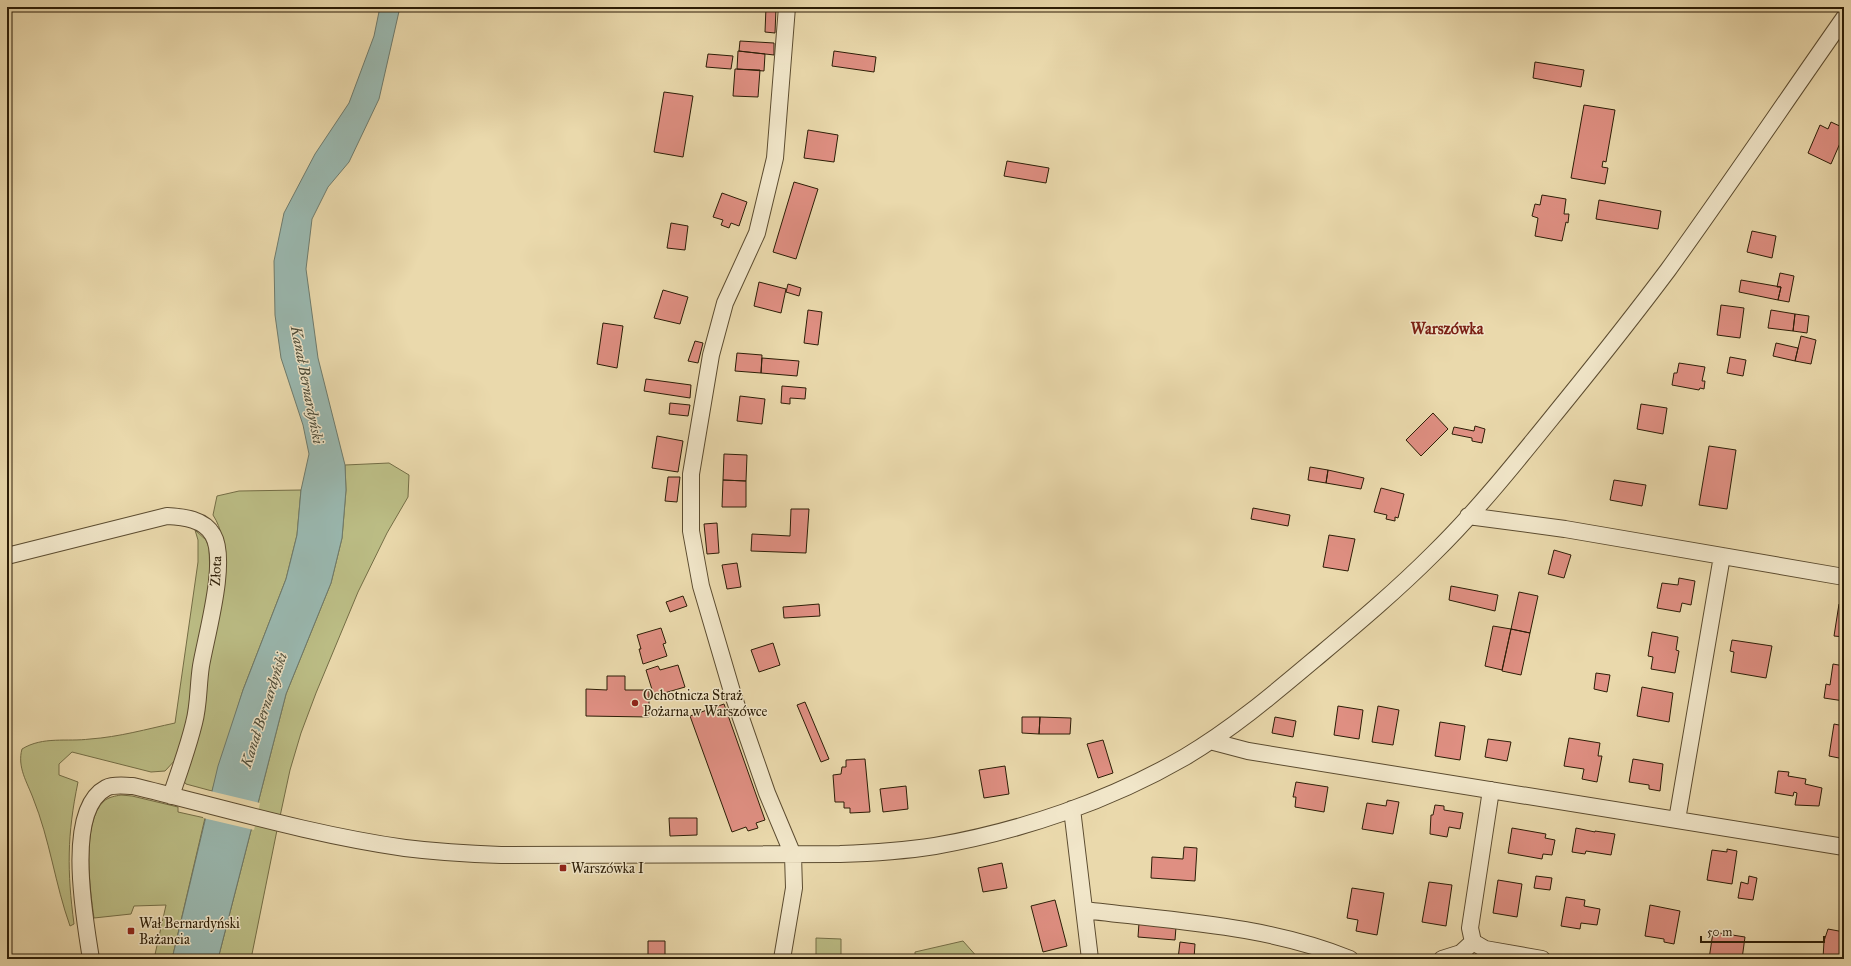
<svg xmlns="http://www.w3.org/2000/svg" width="1851" height="966" font-family="'IM FELL Great Primer',serif">
<rect width="100%" height="100%" fill="#ead9ac"/>
<filter id="stains"><feTurbulence type="fractalNoise" baseFrequency=".005" numOctaves="4"/><feColorMatrix values="0 0 0 0 .2 0 0 0 0 .09 0 0 0 0 .02 0 0 0 .5 -.17"/></filter>
<radialGradient id="worn" r=".72"><stop offset=".6" stop-color="#630" stop-opacity="0"/><stop offset="1" stop-color="#630" stop-opacity=".3"/></radialGradient>
<path fill="#bcbe86" stroke="#746e46" d="M 389,463 L 409,475 L 408,497 L 387,533 L 358,592 L 316,693 L 301,733 L 290,770 L 276,835 L 251,959 L 218,959 L 286,694 L 331,583 L 342,538 L 346,490 L 345,465 Z
M 301,490 L 297,535 L 286,579 L 243,690 L 212,791 L 186,784 L 182,779 L 224,558 C 223,542 222,529 213,515 L 217,496 L 239,491 Z
M 195,530 L 206,540 L 209,548 L 210,577 L 192,703 L 177,758 L 165,771 L 151,772 L 72,752 L 59,764 L 59,775 L 78,782 C 67,835 67,871 74,924 L 70,926 C 55,884 50,840 33,798 C 27,782 17,767 22,749 C 43,736 67,742 90,739 C 119,737 147,729 175,723 L 198,562 L 198,540 Z
M 121,795 L 132,796 L 178,807 L 178,812 L 205,818 L 172,959 L 154,959 L 166,905 L 134,906 L 131,914 L 94,918 C 90,890 81,822 104,801 C 109,797 115,796 121,795 Z
M 816,938 L 841,939 L 841,959 L 816,959 Z
M 963,941 L 979,959 L 915,959 L 915,952 Z"/>
<path fill="#9ab9b1" stroke="#6e7b6d" d="M 380,7 L 400,7 L 379,99 L 349,162 L 328,187 L 312,219 L 306,269 L 318,358 L 345,465 L 346,490 L 342,538 L 331,583 L 286,694 L 218,959 L 172,959 L 218,766 L 243,690 L 286,579 L 297,535 L 301,490 L 309,454 L 303,425 L 281,358 L 275,315 L 274,261 L 284,213 L 315,154 L 349,103 L 374,36 Z"/>
<path fill="#ead9ac" d="M 210,791 L 260,803 L 254,830 L 203,818 Z"/>
<path fill="#df8f82" stroke="#2c1d06" d="M 766,7 L 776,8 L 775,33 L 765,32 Z
M 811,7 L 836,7 L 836,11 Z
M 740,41 L 774,43 L 774,55 L 739,51 Z
M 738,51 L 765,54 L 764,71 L 737,69 Z
M 834,51 L 876,57 L 874,72 L 832,66 Z
M 708,54 L 733,56 L 731,69 L 706,67 Z
M 1535,62 L 1584,70 L 1581,87 L 1533,78 Z
M 735,69 L 760,70 L 758,97 L 733,96 Z
M 664,92 L 693,96 L 683,157 L 654,152 Z
M 1584,105 L 1615,110 L 1606,162 L 1603,161 L 1602,167 L 1608,168 L 1605,184 L 1571,178 Z
M 1831,122 L 1844,128 L 1844,134 L 1831,164 L 1808,153 L 1820,125 L 1828,129 Z
M 808,130 L 838,135 L 834,162 L 804,158 Z
M 1007,161 L 1049,168 L 1046,183 L 1004,176 Z
M 794,182 L 818,189 L 796,259 L 773,252 Z
M 722,193 L 747,202 L 739,226 L 731,223 L 729,228 L 721,225 L 723,220 L 713,217 Z
M 1542,195 L 1566,199 L 1564,214 L 1569,214 L 1568,223 L 1566,222 L 1562,241 L 1535,236 L 1538,218 L 1532,216 L 1535,204 L 1540,205 Z
M 1599,200 L 1661,211 L 1658,229 L 1596,219 Z
M 671,223 L 688,226 L 685,250 L 667,248 Z
M 1752,231 L 1776,236 L 1772,258 L 1747,252 Z
M 1780,273 L 1794,276 L 1789,302 L 1778,300 L 1781,287 L 1777,287 Z
M 1741,280 L 1781,287 L 1778,300 L 1739,292 Z
M 759,282 L 786,289 L 781,313 L 754,306 Z
M 788,284 L 801,288 L 799,296 L 786,292 Z
M 663,290 L 688,297 L 680,324 L 654,318 Z
M 1721,305 L 1744,308 L 1740,338 L 1717,335 Z
M 808,310 L 822,312 L 818,345 L 804,343 Z
M 1771,310 L 1795,314 L 1793,331 L 1768,328 Z
M 1795,314 L 1809,316 L 1807,333 L 1793,331 Z
M 603,323 L 623,326 L 617,368 L 597,364 Z
M 1801,336 L 1816,340 L 1811,364 L 1795,361 Z
M 695,341 L 703,343 L 698,363 L 688,361 Z
M 1776,343 L 1798,348 L 1795,361 L 1773,356 Z
M 737,353 L 762,355 L 761,373 L 735,371 Z
M 1730,357 L 1746,360 L 1743,376 L 1727,373 Z
M 762,358 L 799,361 L 797,376 L 761,373 Z
M 1679,363 L 1705,367 L 1702,381 L 1705,381 L 1704,389 L 1700,388 L 1699,390 L 1672,385 L 1674,373 L 1677,373 Z
M 646,379 L 691,385 L 690,398 L 644,391 Z
M 782,386 L 806,388 L 805,399 L 790,398 L 790,404 L 781,403 Z
M 740,396 L 765,399 L 762,424 L 737,421 Z
M 670,403 L 690,405 L 688,416 L 669,414 Z
M 1641,404 L 1667,408 L 1663,434 L 1637,429 Z
M 1433,413 L 1448,429 L 1421,456 L 1406,440 Z
M 1475,426 L 1485,429 L 1482,443 L 1472,441 L 1472,438 L 1452,434 L 1454,427 L 1474,431 Z
M 657,436 L 683,441 L 678,472 L 652,468 Z
M 1709,446 L 1736,450 L 1727,509 L 1699,505 Z
M 724,454 L 747,455 L 746,481 L 723,480 Z
M 1310,467 L 1328,470 L 1326,483 L 1308,480 Z
M 1328,470 L 1364,478 L 1361,489 L 1326,483 Z
M 668,477 L 680,477 L 677,502 L 665,501 Z
M 723,480 L 746,481 L 746,507 L 722,507 Z
M 1614,480 L 1646,485 L 1642,506 L 1610,500 Z
M 1381,488 L 1404,494 L 1398,518 L 1395,517 L 1395,521 L 1386,519 L 1387,515 L 1374,512 Z
M 1253,508 L 1290,515 L 1288,526 L 1251,519 Z
M 791,509 L 809,509 L 806,553 L 751,551 L 752,534 L 790,536 Z
M 717,523 L 719,553 L 707,554 L 704,524 Z
M 1329,535 L 1355,539 L 1348,571 L 1323,567 Z
M 1554,550 L 1571,555 L 1564,578 L 1548,574 Z
M 737,563 L 741,587 L 727,589 L 722,565 Z
M 1679,578 L 1695,581 L 1691,605 L 1682,603 L 1680,612 L 1657,608 L 1662,583 L 1678,585 Z
M 1451,586 L 1498,595 L 1495,611 L 1449,600 Z
M 1519,592 L 1538,596 L 1530,633 L 1511,629 Z
M 683,596 L 687,606 L 670,612 L 666,602 Z
M 819,604 L 820,616 L 784,618 L 783,607 Z
M 1839,604 L 1844,604 L 1844,637 L 1834,636 Z
M 1493,626 L 1511,629 L 1502,670 L 1485,666 Z
M 661,628 L 666,643 L 663,644 L 667,656 L 643,664 L 639,649 L 641,649 L 637,635 Z
M 1511,629 L 1530,633 L 1521,675 L 1502,671 Z
M 1652,632 L 1678,637 L 1676,650 L 1679,651 L 1675,673 L 1651,669 L 1653,657 L 1648,656 Z
M 1732,640 L 1772,646 L 1766,678 L 1731,672 L 1734,652 L 1730,651 Z
M 773,643 L 780,665 L 759,672 L 751,650 Z
M 1833,664 L 1844,666 L 1844,701 L 1824,698 L 1826,684 L 1830,685 Z
M 678,665 L 685,687 L 654,696 L 646,670 L 658,666 L 660,670 Z
M 1596,673 L 1610,675 L 1607,692 L 1594,689 Z
M 607,676 L 625,676 L 625,690 L 649,690 L 649,717 L 586,716 L 586,689 L 607,690 Z
M 1642,687 L 1673,693 L 1669,722 L 1637,716 Z
M 805,702 L 829,759 L 821,762 L 797,705 Z
M 724,704 L 765,820 L 756,823 L 758,828 L 748,831 L 746,827 L 732,832 L 690,716 Z
M 1338,706 L 1363,710 L 1359,739 L 1334,735 Z
M 1378,706 L 1399,710 L 1393,745 L 1372,742 Z
M 1022,717 L 1040,717 L 1039,734 L 1022,733 Z
M 1040,717 L 1071,718 L 1070,734 L 1039,734 Z
M 1275,717 L 1296,721 L 1293,737 L 1272,733 Z
M 1440,722 L 1465,726 L 1460,760 L 1435,756 Z
M 1834,724 L 1844,726 L 1844,759 L 1829,756 Z
M 1569,738 L 1600,743 L 1598,756 L 1602,756 L 1597,782 L 1582,779 L 1584,769 L 1564,766 Z
M 1488,739 L 1511,742 L 1507,761 L 1485,757 Z
M 1103,740 L 1113,773 L 1098,778 L 1087,744 Z
M 865,759 L 870,812 L 850,813 L 850,808 L 844,808 L 844,802 L 835,802 L 833,775 L 841,774 L 842,767 L 846,767 L 846,760 Z
M 1633,759 L 1663,764 L 1660,791 L 1649,789 L 1649,785 L 1629,782 Z
M 1005,766 L 1009,794 L 984,798 L 979,770 Z
M 1778,771 L 1789,772 L 1788,776 L 1806,779 L 1805,784 L 1822,788 L 1819,806 L 1795,805 L 1797,793 L 1794,792 L 1793,796 L 1775,793 Z
M 1296,782 L 1328,787 L 1324,812 L 1295,807 L 1296,797 L 1293,797 Z
M 906,786 L 908,809 L 883,812 L 880,789 Z
M 1387,800 L 1399,802 L 1393,834 L 1362,829 L 1367,803 L 1386,806 Z
M 1435,805 L 1444,806 L 1444,810 L 1463,813 L 1460,829 L 1449,827 L 1447,837 L 1430,834 L 1431,815 L 1433,815 Z
M 669,818 L 697,818 L 697,835 L 670,836 Z
M 1512,828 L 1546,834 L 1545,838 L 1555,840 L 1552,855 L 1543,854 L 1542,859 L 1508,853 Z
M 1576,828 L 1595,832 L 1595,831 L 1615,834 L 1611,855 L 1586,851 L 1585,854 L 1572,852 Z
M 1184,847 L 1197,848 L 1195,881 L 1151,878 L 1152,857 L 1183,859 Z
M 1727,849 L 1737,851 L 1732,884 L 1707,880 L 1712,850 L 1727,852 Z
M 1002,863 L 1007,888 L 983,892 L 978,868 Z
M 1536,876 L 1552,878 L 1550,890 L 1534,888 Z
M 1749,876 L 1757,878 L 1753,900 L 1738,898 L 1741,882 L 1748,884 Z
M 1498,880 L 1522,884 L 1517,917 L 1493,913 Z
M 1429,882 L 1452,885 L 1446,926 L 1422,922 Z
M 1352,888 L 1384,893 L 1377,935 L 1356,931 L 1358,920 L 1347,918 Z
M 1566,897 L 1585,900 L 1584,906 L 1600,909 L 1597,925 L 1581,923 L 1580,929 L 1561,926 Z
M 1055,900 L 1067,946 L 1043,952 L 1031,906 Z
M 1650,905 L 1680,911 L 1674,944 L 1664,942 L 1664,939 L 1645,936 Z
M 1139,923 L 1176,927 L 1175,940 L 1138,937 Z
M 1828,929 L 1844,932 L 1844,959 L 1823,959 L 1824,941 Z
M 1713,932 L 1745,937 L 1742,959 L 1709,959 Z
M 648,941 L 665,941 L 665,959 L 690,956 L 690,959 L 648,959 Z
M 1180,942 L 1195,944 L 1194,959 L 1178,959 Z"/>
<g fill="none" stroke-linecap="round" stroke-linejoin="round">
<g stroke="#5c4c30" stroke-width="18">
<path id="minor" d="M 1468,516 L 1565,529 L 1844,577
M 7,556 L 167,516 C 184,517 204,519 213,535 C 228,561 206,636 201,666 C 198,685 199,705 194,723 C 188,748 179,772 171,796
M 1210,741 L 1248,751 L 1844,847
M 1491,790 L 1470,928 L 1473,942 L 1485,949 L 1542,959
M 1072,809 L 1090,959
M 1677,820 L 1722,556
M 1084,910 C 1172,921 1267,925 1350,959
M 91,959 C 85,920 64,810 106,788 C 114,784 124,786 133,786 C 223,808 313,835 405,848 C 437,852 469,854 501,855 L 840,854 C 872,853 903,851 935,846 C 1021,831 1109,801 1185,757 C 1234,728 1277,691 1321,654 C 1359,622 1397,590 1433,554 C 1481,507 1524,452 1567,399 C 1601,357 1635,314 1668,270 C 1728,187 1785,102 1844,18
M 782,959 L 794,888 L 793,855 L 767,793 L 733,695 L 701,586 L 691,531 L 691,474 L 711,355 L 725,303 L 757,233 L 775,158 L 787,7
M 1442,959 L 1461,953 L 1473,942"/>
</g>
<use href="#minor" stroke="#f1e6c9" stroke-width="16"/>
</g>
<g fill="#8f2418" stroke="#f1e6c9" stroke-width="1.5">
<circle cx="635" cy="703" r="4"/>
<rect x="559" y="864" width="8" height="8" rx="2"/>
<rect x="127" y="927" width="8" height="8" rx="2"/>
</g>
<g text-anchor="middle" dominant-baseline="central" stroke-width="3" stroke-linejoin="round" paint-order="stroke">
<g font-size="14" fill="#2c1d06" stroke="#f1e6c9">
<text transform="translate(216 571) rotate(-87)">Złota</text>
</g>
<g font-size="14" fill="#2c1d06" stroke="#f1e6c9" text-anchor="start">
<text x="643" y="695">Ochotnicza Straż<tspan x="643" dy="16">Pożarna w Warszówce</tspan></text>
<text x="571" y="868">Warszówka I</text>
<text x="139" y="923">Wał Bernardyński<tspan x="139" dy="16">Bażancia</tspan></text>
</g>
<g font-size="15" font-style="italic" fill="#4d4c39" stroke="#f1e6c9">
<text transform="translate(307 385) rotate(79)">Kanał Bernardyński</text>
<text transform="translate(264 710) rotate(-72)">Kanał Bernardyński</text>
</g>
<g font-size="16" font-weight="bold" fill="#7a1f14" stroke="#f1e6c9">
<text x="1447" y="328">Warszówka</text>
</g>
</g>
<rect width="1851" height="966" fill="none" stroke="#ead9ac" stroke-width="24"/>
<rect x="8" y="8" width="1835" height="950" fill="none" stroke="#2c1d06" stroke-width="2"/>
<rect x="12" y="12" width="1827" height="942" fill="none" stroke="#2c1d06"/>
<path d="M1701 936v6h123v-6" fill="none" stroke="#2c1d06" stroke-width="2"/>
<text x="1707" y="936" font-size="12" fill="#2c1d06" stroke="#f1e6c9" stroke-width="3" paint-order="stroke">50 m</text>
<rect width="100%" height="100%" filter="url(#stains)"/>
<rect width="100%" height="100%" fill="url(#worn)"/>
</svg>
